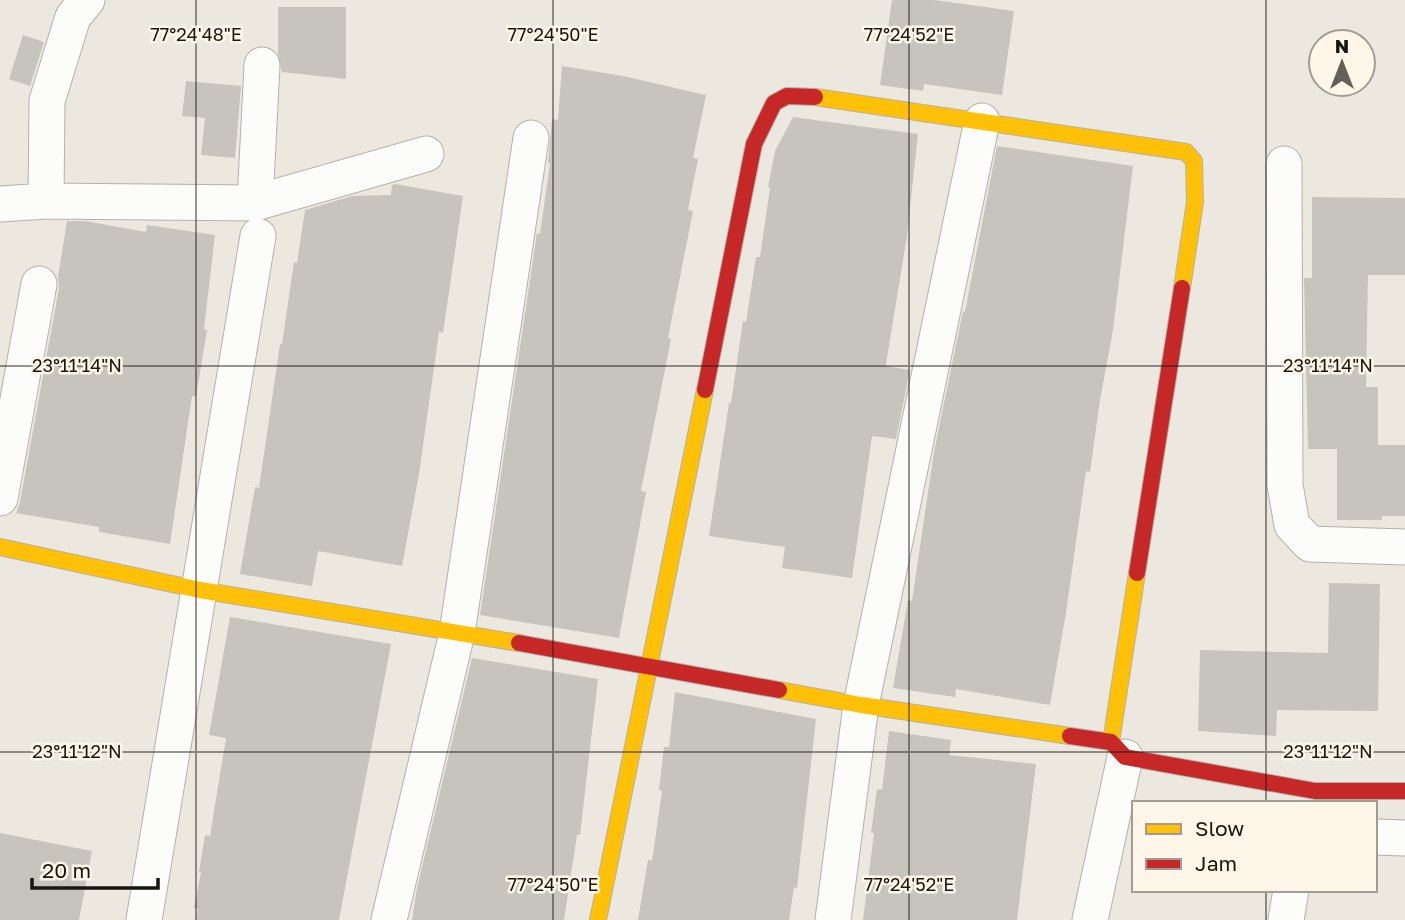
<svg xmlns="http://www.w3.org/2000/svg" width="1405" height="920" font-family="'Golos Text',sans-serif">
<rect width="100%" height="100%" fill="#ece8df"/>
<path fill="#c7c4bd" d="M 892,0 L 934,0 L 1014,11 L 1002,95 L 924,84 L 923,91 L 880,85 Z
M 278,7 L 346,7 L 346,79 L 282,72 L 278,54 Z
M 23,35 L 44,42 L 30,86 L 9,79 Z
M 562,66 L 623,76 L 706,95 L 693,158 L 698,159 L 688,210 L 693,211 L 668,338 L 671,339 L 641,491 L 646,492 L 619,638 L 480,615 L 537,233 L 540,234 L 550,163 L 548,163 L 552,119 L 558,120 Z
M 186,81 L 241,86 L 235,158 L 201,155 L 205,118 L 182,116 Z
M 793,117 L 918,134 L 907,236 L 886,364 L 886,366 L 910,370 L 896,439 L 872,436 L 852,578 L 782,568 L 785,547 L 709,536 L 729,403 L 731,403 L 743,321 L 746,322 L 756,257 L 760,257 L 770,188 L 768,187 L 775,151 Z
M 997,146 L 1133,166 L 1113,330 L 1100,400 L 1090,472 L 1086,471 L 1066,613 L 1050,705 L 956,689 L 955,697 L 893,688 L 908,600 L 912,601 L 934,452 L 963,311 L 965,312 Z
M 395,184 L 463,196 L 443,333 L 439,332 L 419,474 L 402,566 L 318,551 L 312,586 L 240,574 L 255,487 L 259,488 L 280,344 L 282,344 L 294,262 L 297,263 L 305,210 L 352,196 L 391,195 L 392,185 Z
M 1312,197 L 1405,198 L 1405,275 L 1368,275 L 1366,387 L 1378,387 L 1378,445 L 1405,445 L 1405,516 L 1382,516 L 1382,520 L 1337,520 L 1337,449 L 1308,449 L 1304,278 L 1312,278 Z
M 67,221 L 85,221 L 146,232 L 147,225 L 215,235 L 204,329 L 207,330 L 196,397 L 192,396 L 170,544 L 99,532 L 99,527 L 16,513 L 20,502 L 59,288 L 58,277 Z
M 1329,583 L 1380,584 L 1378,711 L 1277,710 L 1276,736 L 1198,731 L 1200,650 L 1328,653 Z
M 230,617 L 391,644 L 339,920 L 196,920 L 198,909 L 194,908 L 201,872 L 199,872 L 205,835 L 210,836 L 226,738 L 209,735 Z
M 472,658 L 598,679 L 580,835 L 577,835 L 564,920 L 412,920 L 417,888 Z
M 675,692 L 816,719 L 797,888 L 794,887 L 789,920 L 638,920 L 648,860 L 652,861 L 662,791 L 659,790 L 664,747 L 669,747 Z
M 889,731 L 951,740 L 949,755 L 1036,764 L 1017,920 L 863,920 L 874,833 L 871,833 L 877,789 L 882,790 Z
M 0,833 L 92,851 L 79,920 L 0,920 Z"/>
<g fill="none" stroke-linecap="round" stroke-linejoin="round">
<g stroke="#b4b1aa" stroke-width="37">
<path id="street" d="M 87,0 L 73,17 L 47,101 L 46,201 L 255,203 L 262,65
M 1284,164 L 1285,485 L 1292,525 L 1310,544 L 1405,547
M 255,203 L 426,154
M 0,204 L 46,201
M 0,498 L 39,284
M 1375,837 L 1405,838
M 144,920 L 258,236
M 389,920 L 457,633 L 531,138
M 833,920 L 861,705 L 982,121
M 1090,920 L 1125,757
M 1286,920 L 1291,890"/>
</g>
<g stroke="#b4b1aa" stroke-width="18">
<path id="slow" d="M 815,97 L 1186,152 L 1194,161 L 1195,202 L 1182,288
M 0,547 L 200,590 L 519,643
M 779,690 L 861,705 L 1070,736
M 1111,742 L 1137,573
M 598,920 L 705,390"/>
</g>
<g stroke="#b4b1aa" stroke-width="18">
<path id="jam" d="M 705,390 L 754,144 L 774,103 L 787,96 L 815,97
M 1137,573 L 1182,288
M 519,643 L 779,690
M 1070,736 L 1111,742 L 1125,757 L 1315,791 L 1405,791"/>
</g>
<use href="#street" stroke="#fcfcfa" stroke-width="35"/>
<use href="#slow" stroke="#ffc107" stroke-width="16"/>
<use href="#jam" stroke="#c62828" stroke-width="16"/>
</g>
<path fill="none" stroke="#191610" stroke-width="2" stroke-opacity="0.45" d="M 196,0 L 196,920M 553,0 L 553,920M 909,0 L 909,920M 1266,0 L 1266,803M 0,366 L 1405,366M 0,752 L 1405,752M 1266,890 L 1266,920"/>
<g font-size="18" text-anchor="middle" fill="#191610" stroke="#fef7e9" stroke-width="5" stroke-linejoin="round" paint-order="stroke">
<text x="196" y="41">77°24'48"E</text>
<text x="553" y="41">77°24'50"E</text>
<text x="909" y="41">77°24'52"E</text>
<text x="77" y="372">23°11'14"N</text>
<text x="1328" y="372">23°11'14"N</text>
<text x="77" y="758">23°11'12"N</text>
<text x="1328" y="758">23°11'12"N</text>
<text x="553" y="891">77°24'50"E</text>
<text x="909" y="891">77°24'52"E</text>
</g>
<rect x="1132" y="801" width="245" height="91" fill="#fef7e9" stroke="#a29d92" stroke-width="2"/>
<rect x="1146" y="824" width="35" height="10" fill="#ffc107" stroke="#a29d92" stroke-width="2"/>
<text x="1195" y="836" font-size="21" fill="#191610">Slow</text>
<rect x="1146" y="859" width="35" height="10" fill="#c62828" stroke="#a29d92" stroke-width="2"/>
<text x="1195" y="871" font-size="21" fill="#191610">Jam</text>
<g transform="translate(1342 63)"><circle r="33" fill="#fef7e9" stroke="#a29d92" stroke-width="2"/>
<path d="M0-5L12 26L0 18L-12 26Z" fill="#636058"/>
<text y="-10" font-size="19" font-weight="bold" text-anchor="middle" fill="#191610">N</text>
</g>
<path d="M32 878v10h126v-10" fill="none" stroke="#191610" stroke-width="3.5"/>
<text x="42" y="878" font-size="21" fill="#191610" stroke="#fef7e9" stroke-width="5" paint-order="stroke">20 m</text>
</svg>
